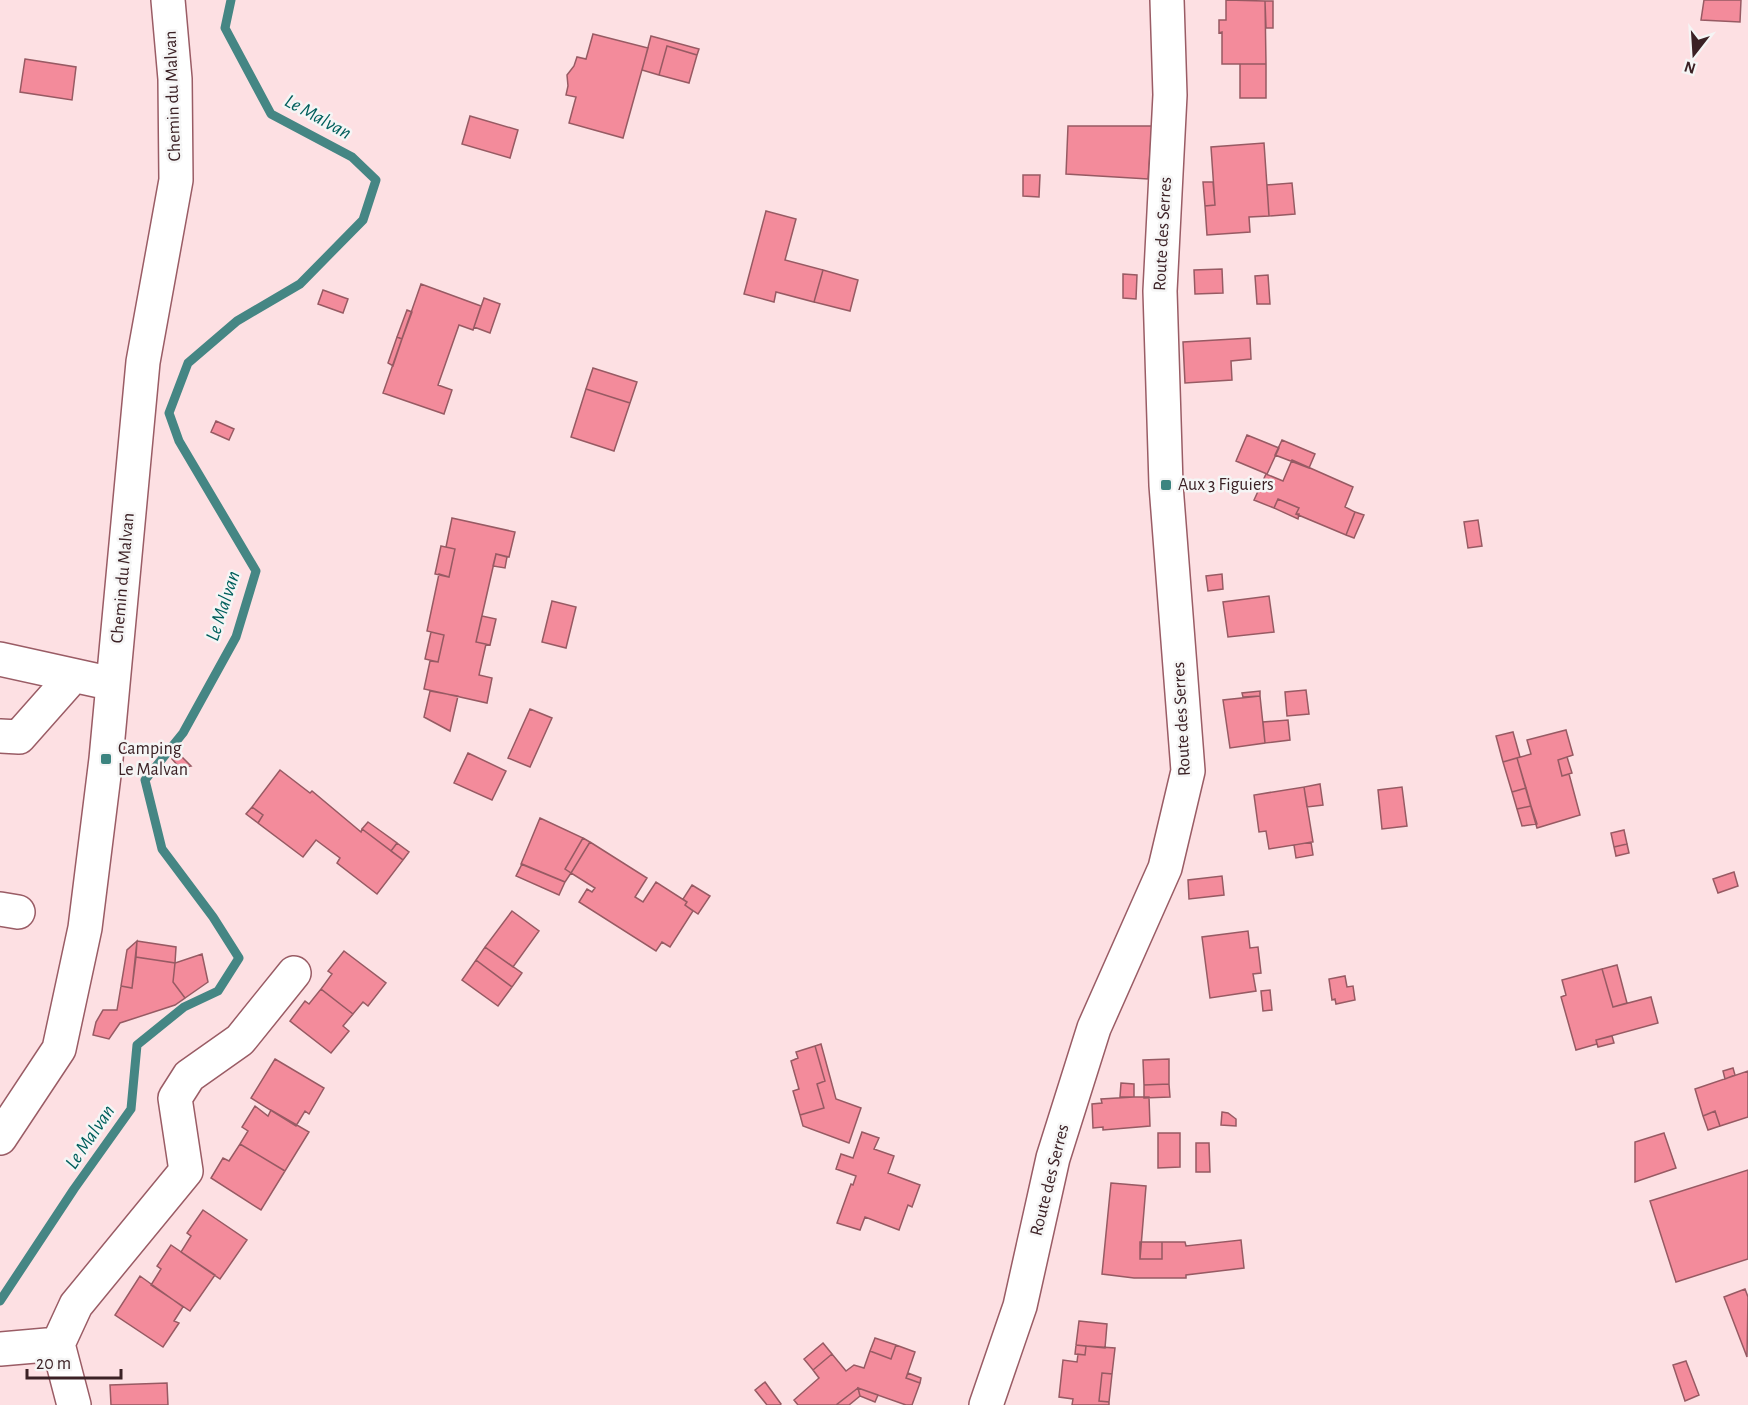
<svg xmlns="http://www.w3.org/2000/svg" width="1748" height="1405" font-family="'Alegreya Sans',sans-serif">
<rect width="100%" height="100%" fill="#fde0e3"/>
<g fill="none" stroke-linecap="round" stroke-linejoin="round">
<path stroke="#458684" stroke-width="9" d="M 0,1301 L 74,1189 L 131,1109 L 137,1045 L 184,1007 L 218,991 L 239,958 L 213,917 L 162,849 L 145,780 L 183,733 L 236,637 L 256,571 L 179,441 L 169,413 L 188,363 L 237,321 L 300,284 L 363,220 L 376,180 L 352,157 L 271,114 L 225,28 L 231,0"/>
</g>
<path fill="#f38b9b" stroke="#975a63" stroke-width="1.5" d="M 1226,0 L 1265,1 L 1266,64 L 1222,64 L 1222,32 L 1219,33 L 1219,20 L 1226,20 Z
M 1704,0 L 1741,0 L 1740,22 L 1701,20 Z
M 1265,1 L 1273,1 L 1273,28 L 1266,28 Z
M 593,34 L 648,48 L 623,138 L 569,123 L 576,97 L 566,95 L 568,86 L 567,75 L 574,66 L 577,57 L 586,59 Z
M 651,36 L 699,49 L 697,55 L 667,46 L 659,75 L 642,70 Z
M 667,46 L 697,55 L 689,83 L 659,75 Z
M 25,59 L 76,67 L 72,100 L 20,92 Z
M 1240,64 L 1266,64 L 1266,98 L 1240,98 Z
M 470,116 L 518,130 L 510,158 L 462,144 Z
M 1068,126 L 1152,126 L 1148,179 L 1066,174 Z
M 1264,143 L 1269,216 L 1249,217 L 1250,232 L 1207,235 L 1205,206 L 1215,205 L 1211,147 Z
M 1023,175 L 1040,175 L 1039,197 L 1023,196 Z
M 1203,182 L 1213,182 L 1215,205 L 1205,206 Z
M 1292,183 L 1295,214 L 1269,216 L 1267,185 Z
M 766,211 L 796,219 L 785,260 L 823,270 L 814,302 L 776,292 L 774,302 L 744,294 Z
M 1222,269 L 1223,293 L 1195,294 L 1194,270 Z
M 823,270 L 858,280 L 850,311 L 814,302 Z
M 1123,274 L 1137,275 L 1136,299 L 1123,298 Z
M 1268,275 L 1270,304 L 1257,304 L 1255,276 Z
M 421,284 L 481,306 L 473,330 L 459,325 L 438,385 L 452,390 L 444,414 L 383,393 Z
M 323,290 L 348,299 L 343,313 L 318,304 Z
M 484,298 L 500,304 L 490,333 L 474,327 Z
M 407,310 L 412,312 L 402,339 L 397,337 Z
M 397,337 L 402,339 L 393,366 L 388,363 Z
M 1250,338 L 1251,359 L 1231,361 L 1232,380 L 1185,383 L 1183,342 Z
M 593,368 L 637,382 L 630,403 L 586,389 Z
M 586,389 L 630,403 L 614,451 L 571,437 Z
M 216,421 L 234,429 L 229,440 L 211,432 Z
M 1247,435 L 1279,448 L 1267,474 L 1236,461 Z
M 1282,440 L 1315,454 L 1309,468 L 1275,455 Z
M 1292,460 L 1353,487 L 1345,507 L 1355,512 L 1346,535 L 1296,514 L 1299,508 L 1278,499 L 1274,508 L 1254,500 L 1266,474 L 1283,481 Z
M 1278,499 L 1299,508 L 1296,514 L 1299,514 L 1298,519 L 1274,508 Z
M 1355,512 L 1364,515 L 1354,538 L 1346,535 Z
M 452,518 L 515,532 L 509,557 L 496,554 L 476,642 L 486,644 L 479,675 L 492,678 L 487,703 L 424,689 L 430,661 L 438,662 L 444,635 L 427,631 L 439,574 L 449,577 L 455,549 L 446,547 Z
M 1478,520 L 1482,546 L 1468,548 L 1464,522 Z
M 441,546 L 455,549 L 449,577 L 435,574 Z
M 496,554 L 507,557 L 505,568 L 493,566 Z
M 1222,574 L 1223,589 L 1208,591 L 1206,576 Z
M 1269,596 L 1274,632 L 1228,637 L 1223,602 Z
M 552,601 L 576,607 L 566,648 L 542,642 Z
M 482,616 L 496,619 L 490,645 L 476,642 Z
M 431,632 L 444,635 L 438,662 L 425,659 Z
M 1306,690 L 1309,714 L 1287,716 L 1285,692 Z
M 430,691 L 458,696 L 450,731 L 424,717 Z
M 1260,691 L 1260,696 L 1243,697 L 1242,693 Z
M 1260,696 L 1265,743 L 1230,748 L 1223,700 Z
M 530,709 L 552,718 L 530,767 L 508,758 Z
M 1288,720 L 1290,740 L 1265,743 L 1263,722 Z
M 1566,730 L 1573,755 L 1558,760 L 1562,776 L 1569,774 L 1580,815 L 1537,828 L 1517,758 L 1531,754 L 1527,740 Z
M 1513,732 L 1520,757 L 1503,762 L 1496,736 Z
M 177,752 L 191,766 L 180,768 L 172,759 Z
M 468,753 L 506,771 L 492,800 L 454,783 Z
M 1567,757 L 1572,773 L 1562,776 L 1558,760 Z
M 1517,758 L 1526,788 L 1512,792 L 1503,762 Z
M 280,770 L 310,793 L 312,791 L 361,832 L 362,829 L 403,860 L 377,894 L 337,863 L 340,858 L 316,840 L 303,857 L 258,823 L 263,815 L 252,807 Z
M 1320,784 L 1323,805 L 1307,807 L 1304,787 Z
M 1304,787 L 1313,842 L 1269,849 L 1266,831 L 1259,832 L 1254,795 Z
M 1402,787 L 1407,826 L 1382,829 L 1378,790 Z
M 1526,788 L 1531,806 L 1517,809 L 1512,792 Z
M 1531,806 L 1537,824 L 1522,826 L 1517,809 Z
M 252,807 L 263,815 L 258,823 L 246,814 Z
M 540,818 L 583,838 L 565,869 L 571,873 L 565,882 L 521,864 Z
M 368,822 L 397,843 L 391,851 L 362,829 Z
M 1624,830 L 1627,844 L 1614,847 L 1611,833 Z
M 583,838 L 590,842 L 571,873 L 565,869 Z
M 590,842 L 647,878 L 635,897 L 643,902 L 656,882 L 687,902 L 685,905 L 693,911 L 670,947 L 662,942 L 656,951 L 579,902 L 587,889 L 592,892 L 595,888 L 571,873 Z
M 1311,842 L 1313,855 L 1296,858 L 1294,845 Z
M 397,843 L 409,852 L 403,860 L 391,851 Z
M 1627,844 L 1629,853 L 1616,856 L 1614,847 Z
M 522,864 L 565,882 L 559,895 L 516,876 Z
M 1734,872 L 1738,886 L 1718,893 L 1713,879 Z
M 1222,876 L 1224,895 L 1189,899 L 1188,880 Z
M 692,885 L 710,896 L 698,914 L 685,905 L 687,902 L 683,899 Z
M 512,911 L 539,931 L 513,967 L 485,947 Z
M 1248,931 L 1250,948 L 1258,947 L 1261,973 L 1253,974 L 1256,991 L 1210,998 L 1202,937 Z
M 137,941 L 176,947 L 175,963 L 136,957 Z
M 137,941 L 132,988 L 121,986 L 127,950 Z
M 485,947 L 522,973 L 512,987 L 476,960 Z
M 344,951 L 386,983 L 368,1006 L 363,1002 L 353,1014 L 321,989 L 332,974 L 328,971 Z
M 202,954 L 208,982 L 185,998 L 173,982 L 175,963 Z
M 136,957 L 175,963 L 173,982 L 185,998 L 175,1005 L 120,1023 L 109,1039 L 93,1035 L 96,1022 L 103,1010 L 117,1010 L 121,986 L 132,988 Z
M 476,960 L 512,987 L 498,1006 L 462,980 Z
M 1617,965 L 1627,1003 L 1613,1007 L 1602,969 Z
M 1602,969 L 1613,1007 L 1651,997 L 1658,1023 L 1596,1040 L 1597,1044 L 1576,1050 L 1561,997 L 1566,995 L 1562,980 Z
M 1345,976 L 1347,987 L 1353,986 L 1355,1000 L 1336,1004 L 1335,999 L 1332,1000 L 1329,979 Z
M 321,989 L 353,1014 L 343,1026 L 349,1031 L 331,1053 L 290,1021 L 305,1001 L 309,1004 Z
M 1270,990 L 1272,1010 L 1263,1011 L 1261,991 Z
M 1612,1036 L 1614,1043 L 1598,1047 L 1596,1040 Z
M 821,1044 L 836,1099 L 861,1108 L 849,1143 L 803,1126 L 800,1115 L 824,1108 L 817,1084 L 825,1081 L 815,1046 Z
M 815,1046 L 825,1081 L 817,1084 L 824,1108 L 800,1115 L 793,1091 L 799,1089 L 791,1061 L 798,1058 L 796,1052 Z
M 275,1059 L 324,1088 L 309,1114 L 305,1111 L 296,1126 L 251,1098 Z
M 1169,1059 L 1169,1084 L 1144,1085 L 1143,1060 Z
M 1733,1068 L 1735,1075 L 1725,1079 L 1723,1071 Z
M 1748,1071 L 1748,1117 L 1720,1126 L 1715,1111 L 1703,1116 L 1695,1089 Z
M 1121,1083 L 1134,1084 L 1134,1097 L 1120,1097 Z
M 1169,1084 L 1170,1097 L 1144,1098 L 1144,1085 Z
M 1134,1097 L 1149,1097 L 1150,1126 L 1103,1130 L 1103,1127 L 1093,1128 L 1092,1104 L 1102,1103 L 1101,1099 Z
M 255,1106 L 268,1116 L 271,1110 L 309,1132 L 285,1171 L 240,1144 L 248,1131 L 242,1127 Z
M 1715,1111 L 1720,1126 L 1708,1130 L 1703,1116 Z
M 1222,1112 L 1228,1113 L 1236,1119 L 1236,1126 L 1221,1125 Z
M 862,1132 L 879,1138 L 874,1149 L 894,1156 L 888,1173 L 920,1185 L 912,1207 L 908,1205 L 899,1230 L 865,1217 L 860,1230 L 837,1223 L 851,1184 L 853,1185 L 856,1176 L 836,1169 L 841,1154 L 853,1158 Z
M 1158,1133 L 1180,1133 L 1180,1167 L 1158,1168 Z
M 1664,1133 L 1676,1168 L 1635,1182 L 1635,1142 Z
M 1196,1143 L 1209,1143 L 1210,1172 L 1196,1172 Z
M 240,1144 L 285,1171 L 261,1210 L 211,1178 L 223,1158 L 229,1161 Z
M 1748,1170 L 1748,1259 L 1676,1282 L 1650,1201 Z
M 1111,1183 L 1146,1186 L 1140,1259 L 1162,1259 L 1162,1242 L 1185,1242 L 1186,1246 L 1241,1240 L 1244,1268 L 1186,1275 L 1186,1278 L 1134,1278 L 1102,1274 Z
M 203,1210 L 247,1240 L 220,1279 L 181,1252 L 191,1236 L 187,1233 Z
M 1140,1242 L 1162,1242 L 1162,1259 L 1140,1259 Z
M 171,1245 L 215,1275 L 190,1311 L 151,1285 L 161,1269 L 157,1266 Z
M 140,1276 L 183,1307 L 174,1321 L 179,1323 L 163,1347 L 115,1315 Z
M 1745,1289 L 1748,1297 L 1747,1357 L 1724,1297 Z
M 1079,1321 L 1107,1324 L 1105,1348 L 1076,1345 Z
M 875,1338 L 896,1345 L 891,1359 L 870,1351 Z
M 823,1343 L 832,1354 L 813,1370 L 804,1359 Z
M 896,1345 L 915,1352 L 906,1378 L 920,1383 L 912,1405 L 906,1405 L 858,1388 L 836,1405 L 798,1405 L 794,1400 L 819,1378 L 813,1370 L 832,1354 L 846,1371 L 854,1365 L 864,1368 L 870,1351 L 891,1359 Z
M 1076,1345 L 1086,1346 L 1085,1355 L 1075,1354 Z
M 1086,1346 L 1115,1348 L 1112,1374 L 1102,1373 L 1099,1401 L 1109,1402 L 1109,1405 L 1072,1405 L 1073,1399 L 1059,1397 L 1063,1360 L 1077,1362 L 1078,1354 L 1085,1355 Z
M 1686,1361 L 1699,1395 L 1685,1401 L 1673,1365 Z
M 908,1373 L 921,1378 L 920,1383 L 906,1378 Z
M 1102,1373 L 1112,1374 L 1109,1402 L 1099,1401 Z
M 765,1382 L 781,1404 L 780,1405 L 767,1405 L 755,1390 Z
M 167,1383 L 168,1405 L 111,1405 L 110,1385 Z
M 858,1388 L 878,1395 L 875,1402 L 860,1396 Z
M 858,1388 L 860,1396 L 849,1405 L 836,1405 Z"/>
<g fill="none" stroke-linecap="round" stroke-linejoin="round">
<g stroke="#9a5c65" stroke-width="36">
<path id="minor" d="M 0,659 L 113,684
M 0,736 L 19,737 L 73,676
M 0,909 L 18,912
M 0,1138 L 59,1049 L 85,928 L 106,759 L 143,362 L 176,180 L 175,79 L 168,0
M 58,1344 L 74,1405
M 0,1349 L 58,1344 L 76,1305 L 186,1171 L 175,1098 L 189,1076 L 240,1040 L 294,973
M 986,1405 L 1020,1306 L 1053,1158 L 1094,1028 L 1165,868 L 1188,771 L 1166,485 L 1160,291 L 1170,95 L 1167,0"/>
</g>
<use href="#minor" stroke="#fff" stroke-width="33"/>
</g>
<g fill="#3c8480" stroke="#f5f5f5" stroke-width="2">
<rect x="1160" y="479" width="12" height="12" rx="3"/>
<rect x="100" y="753" width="12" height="12" rx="3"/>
</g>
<g text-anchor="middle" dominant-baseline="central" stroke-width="5" stroke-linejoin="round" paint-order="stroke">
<g font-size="18" fill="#3b2125" stroke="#f5f5f5">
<text transform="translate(173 96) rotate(-92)">Chemin du Malvan</text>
<text transform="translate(1163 234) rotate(-87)">Route des Serres</text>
<text transform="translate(123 578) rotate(-85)">Chemin du Malvan</text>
<text transform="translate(1182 719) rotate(-93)">Route des Serres</text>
<text transform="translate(1050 1180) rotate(-76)">Route des Serres</text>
</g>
<g font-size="18" fill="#3b2125" stroke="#f5f5f5" text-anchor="start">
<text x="1178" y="485">Aux 3 Figuiers</text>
<text x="118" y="749">Camping<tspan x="118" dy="21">Le Malvan</tspan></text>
</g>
<g font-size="20" font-style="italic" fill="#005f5c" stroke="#f5f5f5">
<text transform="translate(318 117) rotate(29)">Le Malvan</text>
<text transform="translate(223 606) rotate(-72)">Le Malvan</text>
<text transform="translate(90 1137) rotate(-56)">Le Malvan</text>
</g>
</g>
<g transform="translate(1694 54) rotate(197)" stroke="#f5f5f5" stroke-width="4.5" paint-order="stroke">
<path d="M0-4.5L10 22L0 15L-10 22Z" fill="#3b2125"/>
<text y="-9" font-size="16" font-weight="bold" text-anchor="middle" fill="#3b2125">N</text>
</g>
<path d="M27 1369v9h94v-9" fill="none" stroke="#3b2125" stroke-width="3"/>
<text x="36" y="1369" font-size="18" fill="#3b2125" stroke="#f5f5f5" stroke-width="4.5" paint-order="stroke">20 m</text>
</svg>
